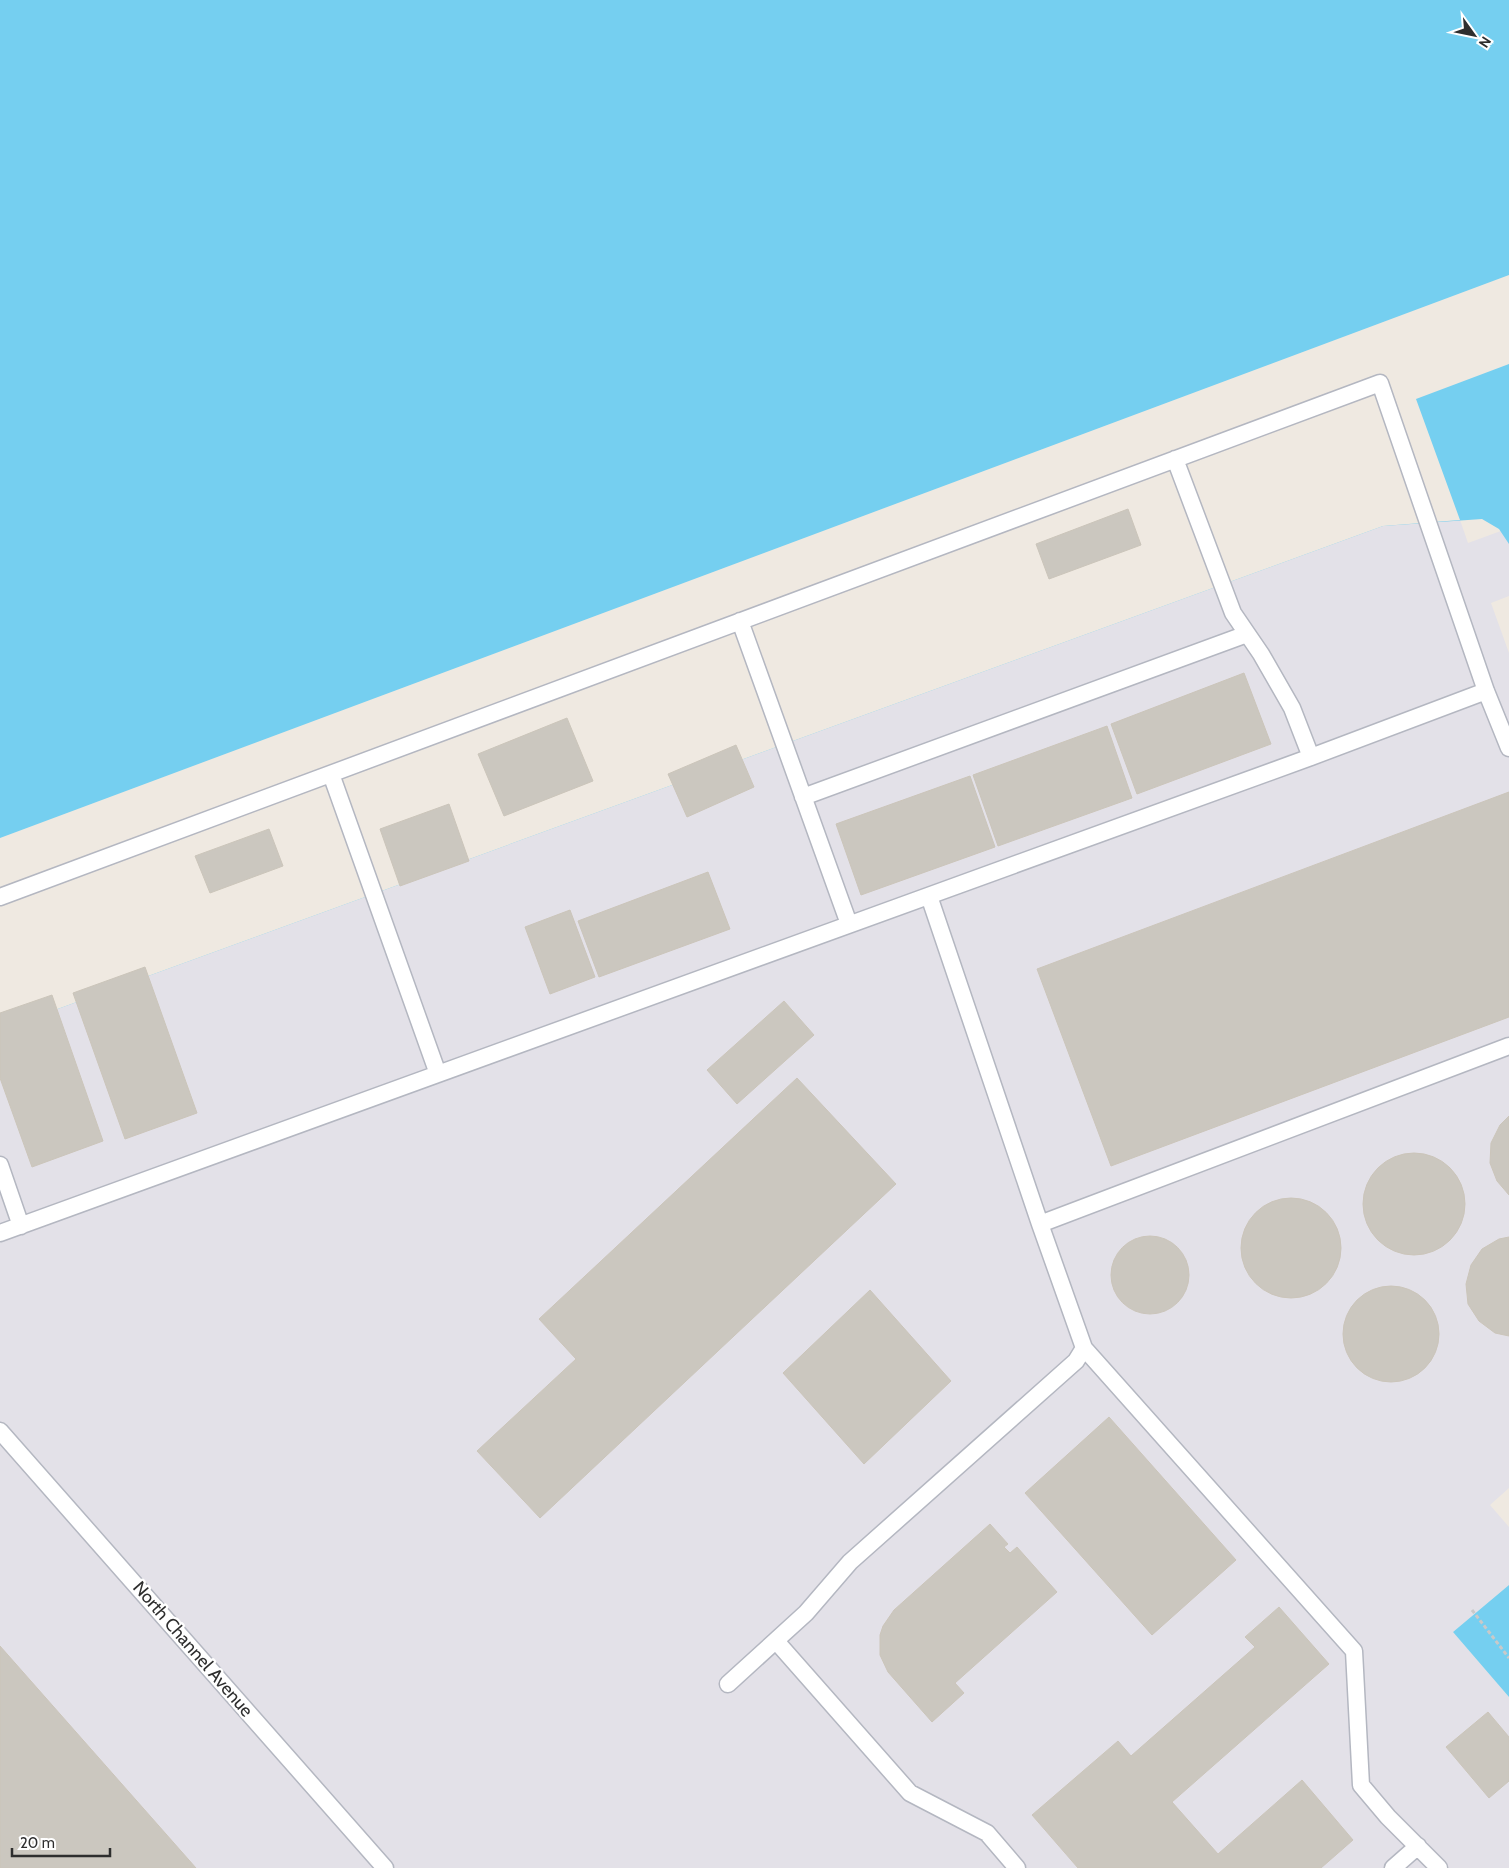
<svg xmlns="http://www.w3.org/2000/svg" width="1509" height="1868" font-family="Cabin,sans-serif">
<rect width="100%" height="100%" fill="#efe9e1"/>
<path fill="#e3e1e8" d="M 1509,275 L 1460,520 L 1468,543 L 1509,528 L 1509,596 L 1491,603 L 1509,653 L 1509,1488 L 1490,1505 L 1509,1527 L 1509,1585 L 1453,1632 L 1509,1697 L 1509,1868 L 0,1868 L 0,838 Z"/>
<path fill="#75cff0" d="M 0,0 L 1509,0 L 1509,544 L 1499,529 L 1482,519 L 1383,526 L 0,1030 Z
M 1509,1585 L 1509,1697 L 1453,1632 Z"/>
<path fill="#efe9e1" d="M 1509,275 L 1509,364 L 1416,399 L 1460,520 L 1383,526 L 0,1030 L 0,838 Z"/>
<path fill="#cbc7bf" stroke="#cbc5ba" d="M 1128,509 L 1141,545 L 1049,579 L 1036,544 Z
M 1244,673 L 1271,744 L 1137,794 L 1111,724 Z
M 567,718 L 593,781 L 504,816 L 478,754 Z
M 1107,726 L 1132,798 L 998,846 L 973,775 Z
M 736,745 L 754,787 L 687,817 L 668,774 Z
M 970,776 L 995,847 L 861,895 L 836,824 Z
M 1509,792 L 1509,1017 L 1111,1166 L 1037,969 Z
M 449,804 L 469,861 L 400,886 L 380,829 Z
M 269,829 L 283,866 L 210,893 L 195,856 Z
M 708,872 L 730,929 L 599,977 L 578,921 Z
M 570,910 L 595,977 L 550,994 L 525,927 Z
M 145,967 L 197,1113 L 125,1139 L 73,993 Z
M 52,995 L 103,1141 L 32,1167 L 0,1078 L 0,1013 Z
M 784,1001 L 814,1035 L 737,1104 L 707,1070 Z
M 797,1078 L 896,1184 L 540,1518 L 477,1451 L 576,1359 L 539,1319 Z
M 1509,1116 L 1509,1195 L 1497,1181 L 1490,1163 L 1491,1143 L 1500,1125 Z
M1363 1204a51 51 0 1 1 102 0a51 51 0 1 1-102 0Z
M1241 1248a50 50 0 1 1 100 0a50 50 0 1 1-100 0Z
M1111 1275a39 39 0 1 1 78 0a39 39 0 1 1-78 0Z
M 1509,1237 L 1509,1336 L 1495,1333 L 1479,1321 L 1468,1304 L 1466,1284 L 1471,1265 L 1482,1249 L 1499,1239 Z
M1343 1334a48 48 0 1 1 96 0a48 48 0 1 1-96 0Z
M 870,1290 L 951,1381 L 864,1464 L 783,1373 Z
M 1109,1417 L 1236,1560 L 1152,1635 L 1025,1493 Z
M 990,1524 L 1008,1544 L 1004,1547 L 1010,1553 L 1017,1547 L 1057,1592 L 955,1683 L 964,1693 L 932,1722 L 888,1672 L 880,1655 L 880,1635 L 883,1626 L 894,1610 Z
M 1279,1607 L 1329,1664 L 1172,1802 L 1218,1854 L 1302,1780 L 1353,1840 L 1321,1868 L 1078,1868 L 1032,1815 L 1118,1741 L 1131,1756 L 1255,1647 L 1245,1637 Z
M 0,1646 L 196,1868 L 0,1868 Z
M 1488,1712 L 1509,1737 L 1509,1781 L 1489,1798 L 1446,1747 Z"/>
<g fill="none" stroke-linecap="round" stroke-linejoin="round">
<g stroke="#b4b7c1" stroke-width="19">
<path id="lane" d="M 1175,459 L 1233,613 L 1261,654 L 1292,708 L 1311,757
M 740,621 L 849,924
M 331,774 L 438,1074
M 803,797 L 1247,634
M 0,897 L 1380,383 L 1486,691 L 1509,748
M 0,1165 L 21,1226
M 1040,1224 L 1509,1046
M 0,1233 L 1311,757 L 1486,691
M 1084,1348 L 1354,1651 L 1361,1785 L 1388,1817 L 1439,1868
M 0,1431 L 385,1868
M 776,1641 L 910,1793 L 987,1833 L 1017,1868
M 728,1684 L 806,1613 L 850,1562 L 1076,1361 L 1084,1348 L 1040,1224 L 929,896
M 1393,1868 L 1418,1846"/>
</g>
<path stroke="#c9c9c9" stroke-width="3" stroke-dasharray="4 2.5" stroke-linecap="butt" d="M 1472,1610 L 1509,1658"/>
<use href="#lane" stroke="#fff" stroke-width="16"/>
</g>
<g text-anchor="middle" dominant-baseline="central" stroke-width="4.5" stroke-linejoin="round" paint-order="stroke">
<g font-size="18" fill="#2e2e2e" stroke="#fff">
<text transform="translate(193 1649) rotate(49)">North Channel Avenue</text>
</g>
</g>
<g transform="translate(1474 35) rotate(123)" stroke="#ffffff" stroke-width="4" paint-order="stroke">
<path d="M0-4L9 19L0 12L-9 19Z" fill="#2e2e2e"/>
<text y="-8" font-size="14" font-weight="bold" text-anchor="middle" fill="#2e2e2e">N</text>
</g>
<path d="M12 1848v8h98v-8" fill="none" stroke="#2e2e2e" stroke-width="2.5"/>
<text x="20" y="1848" font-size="15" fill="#2e2e2e" stroke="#ffffff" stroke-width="4" paint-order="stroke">20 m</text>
</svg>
